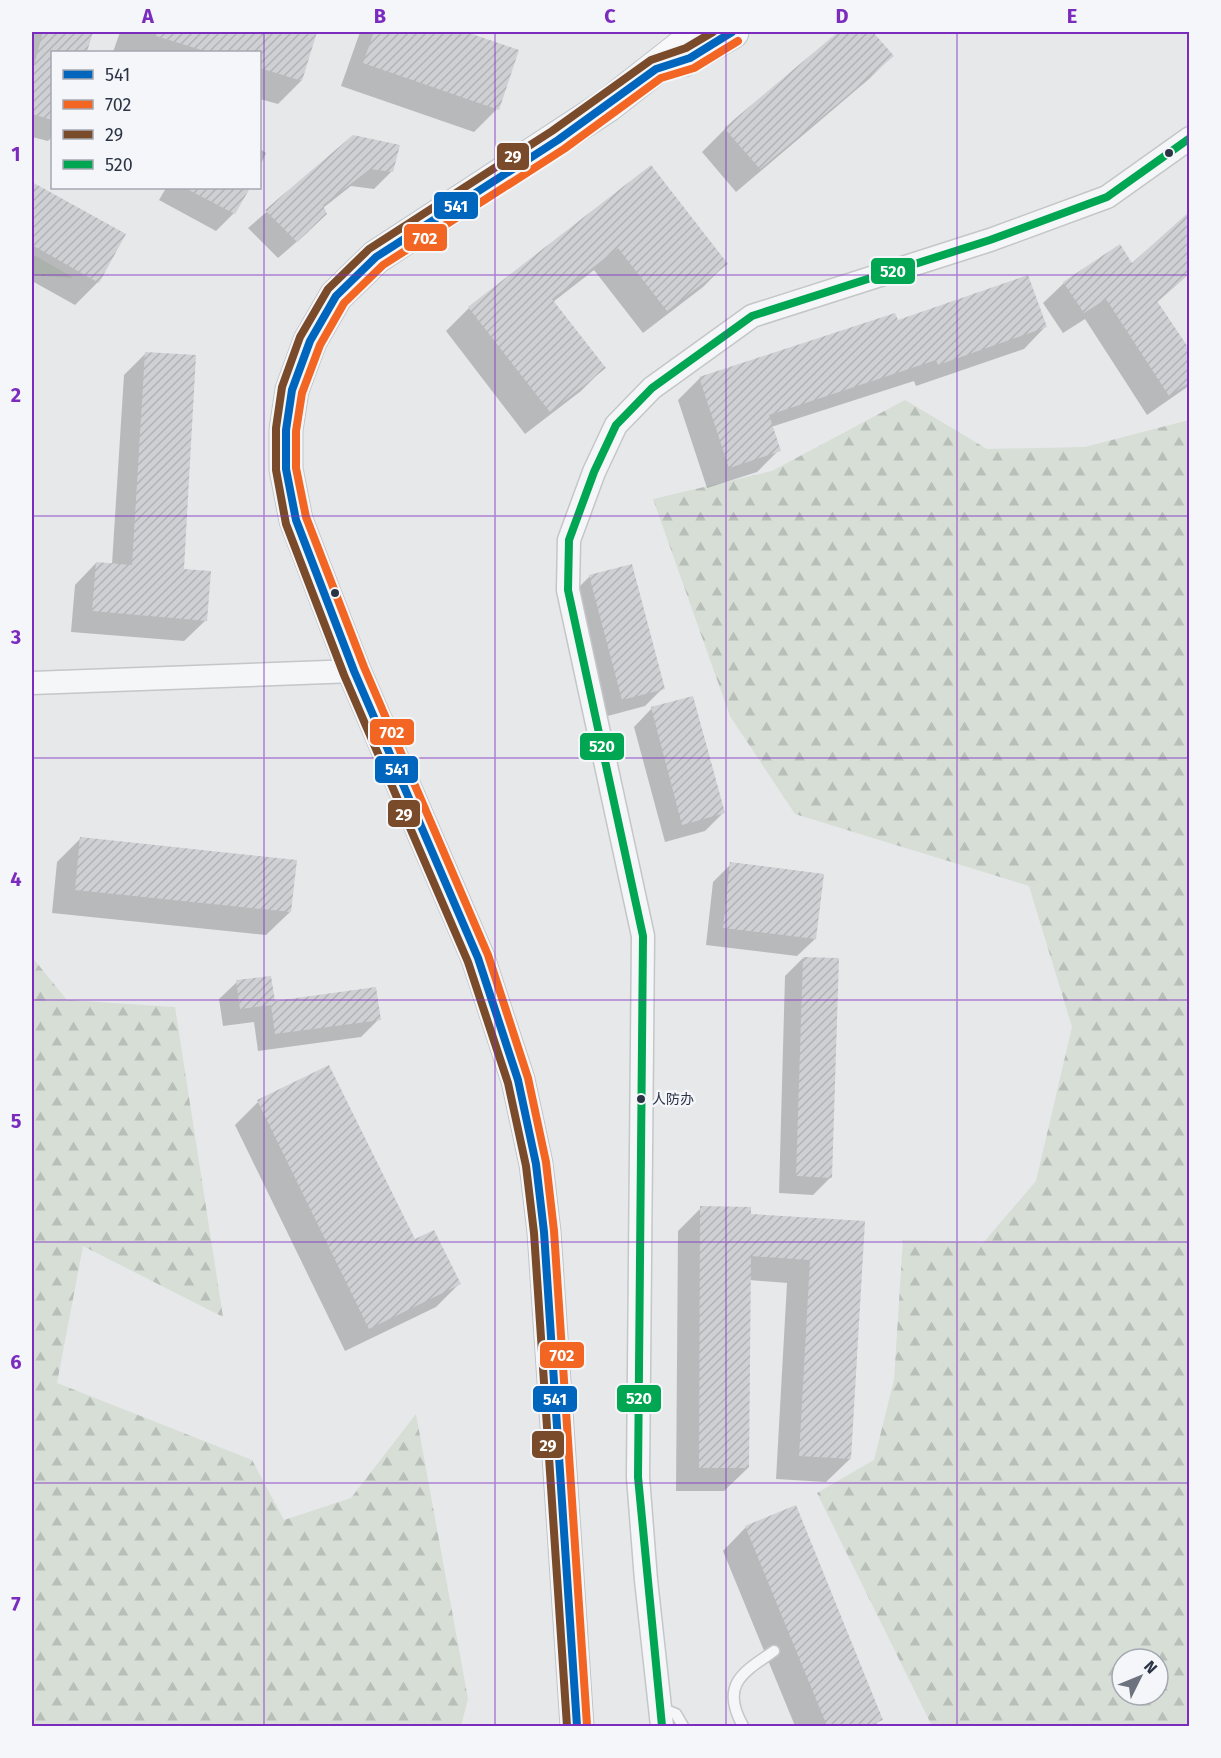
<svg xmlns="http://www.w3.org/2000/svg" width="1221" height="1758" font-family="'Fira Sans','Noto Sans SC',sans-serif">
<defs>
<pattern id="forest-firs" width="22" height="20" patternUnits="userSpaceOnUse" patternTransform="scale(1.5)"><rect width="22" height="20" fill="#d6ded6"/><path d="M5 1l3.5 6h-7zM16 11l3.5 6h-7z" fill="#b8bfb9"/></pattern>
<pattern id="park-tufts" width="24" height="20" patternUnits="userSpaceOnUse" patternTransform="scale(1.5)"><rect width="24" height="20" fill="#d6ded6"/><path d="M3 7l-1-3M5 7V3M7 7l1-3M15 17l-1-3M17 17v-4M19 17l1-3" fill="none" stroke="#b8bfb9"/></pattern>
<pattern id="building-hatch" width="6" height="6" patternUnits="userSpaceOnUse" patternTransform="scale(1.5)"><rect width="6" height="6" fill="#ced0d3"/><path d="M-1 1l2-2M0 6l6-6M5 7l2-2" fill="none" stroke="#b1b3b6"/></pattern>
</defs>
<rect width="100%" height="100%" fill="#e6e8ea"/>
<path fill="url(#forest-firs)" fill-rule="evenodd" d="M 905,400 L 987,449 L 1085,447 L 1189,420 L 1189,1726 L 932,1726 L 817,1493 L 874,1460 L 894,1380 L 903,1240 L 983,1243 L 1036,1181 L 1072,1027 L 1029,886 L 795,814 L 730,716 L 653,499 L 772,471 ZM 1122,1659 L 1158,1659 L 1158,1695 L 1122,1695 Z
M 32,957 L 67,1000 L 175,1007 L 223,1317 L 83,1246 L 57,1383 L 252,1460 L 284,1520 L 351,1498 L 416,1414 L 468,1699 L 461,1726 L 32,1726 Z"/>
<path fill="url(#park-tufts)" d="M 32,254 L 74,278 L 32,275 Z"/>
<path fill="#0003" d="M 32,32 L 92,32 L 86,52 L 52,52 L 52,137 L 48,141 L 32,137 Z
M 120,32 L 316,32 L 301,81 L 278,104 L 260,99 L 260,52 L 113,52 Z
M 360,32 L 462,32 L 517,51 L 497,109 L 474,132 L 341,86 Z
M 841,32 L 871,32 L 892,56 L 869,79 L 736,192 L 702,152 L 725,129 Z
M 354,137 L 392,171 L 374,189 L 351,186 L 323,208 L 308,232 L 278,258 L 248,228 Z
M 260,149 L 266,153 L 260,166 Z
M 651,167 L 726,264 L 703,287 L 643,333 L 594,270 L 553,302 L 604,368 L 581,391 L 525,434 L 446,331 L 469,308 Z
M 32,184 L 124,235 L 98,282 L 75,305 L 32,281 Z
M 166,188 L 248,188 L 234,213 L 216,231 L 159,200 Z
M 1132,265 L 1190,273 L 1156,303 L 1190,353 L 1190,385 L 1147,415 L 1085,319 L 1063,333 L 1043,303 L 1064,283 Z
M 897,322 L 1045,327 L 1024,349 L 916,386 L 914,381 L 771,427 L 779,450 L 757,472 L 707,488 L 678,400 L 700,378 Z
M 146,353 L 182,570 L 206,620 L 184,641 L 71,632 L 75,585 L 96,563 L 112,564 L 124,375 Z
M 590,576 L 663,688 L 645,706 L 604,717 L 572,594 Z
M 692,698 L 723,813 L 705,831 L 665,842 L 634,727 L 651,709 Z
M 80,839 L 290,912 L 266,935 L 52,913 L 57,862 Z
M 731,864 L 815,939 L 797,956 L 706,945 L 713,882 Z
M 803,958 L 831,1177 L 813,1195 L 779,1193 L 785,976 Z
M 237,982 L 274,1002 L 379,1019 L 361,1037 L 258,1051 L 254,1022 L 223,1026 L 219,999 Z
M 258,1102 L 459,1284 L 436,1307 L 345,1351 L 235,1125 Z
M 701,1208 L 749,1215 L 863,1222 L 850,1459 L 826,1482 L 776,1479 L 787,1283 L 749,1280 L 748,1468 L 724,1491 L 676,1491 L 678,1231 Z
M 746,1527 L 881,1719 L 874,1726 L 795,1726 L 723,1551 Z"/>
<path fill="url(#building-hatch)" d="M 43,32 L 93,32 L 87,52 L 52,52 L 52,120 L 32,114 L 32,73 Z
M 157,32 L 317,32 L 302,81 L 260,68 L 260,52 L 208,52 L 156,36 Z
M 374,32 L 466,32 L 519,50 L 499,110 L 363,63 Z
M 838,32 L 873,32 L 894,56 L 760,169 L 724,128 Z
M 353,135 L 400,145 L 393,172 L 370,169 L 323,205 L 327,214 L 297,242 L 265,210 Z
M 651,165 L 728,264 L 667,311 L 618,248 L 552,299 L 606,368 L 550,412 L 468,307 Z
M 32,182 L 126,234 L 99,283 L 32,245 Z
M 185,188 L 250,188 L 235,214 Z
M 1190,211 L 1190,273 L 1157,301 L 1190,350 L 1190,382 L 1169,396 L 1106,299 L 1084,313 L 1063,282 L 1120,244 L 1132,263 Z
M 1028,275 L 1047,327 L 938,365 L 936,360 L 769,415 L 781,451 L 729,468 L 699,377 L 895,313 L 898,320 Z
M 145,352 L 196,355 L 184,569 L 211,571 L 207,621 L 92,611 L 96,562 L 132,565 Z
M 632,564 L 665,689 L 622,700 L 589,575 Z
M 693,696 L 725,813 L 682,825 L 651,707 Z
M 80,837 L 297,860 L 291,912 L 75,890 Z
M 730,862 L 824,874 L 816,939 L 723,928 Z
M 803,957 L 839,958 L 832,1178 L 796,1176 Z
M 271,976 L 275,1001 L 376,987 L 381,1020 L 275,1034 L 271,1005 L 240,1009 L 236,980 Z
M 329,1065 L 415,1239 L 434,1230 L 461,1284 L 369,1329 L 257,1100 Z
M 700,1206 L 751,1207 L 751,1214 L 865,1221 L 851,1459 L 799,1456 L 810,1260 L 751,1256 L 749,1468 L 699,1468 Z
M 796,1505 L 883,1720 L 867,1726 L 827,1726 L 745,1526 Z"/>
<g fill="none" stroke-linecap="round" stroke-linejoin="round">
<g stroke="#c4c6c8" stroke-width="13">
<path id="lane" d="M 659,1707 L 676,1714 L 683,1726
M 743,1726 C 720,1685 742,1673 774,1651"/>
</g>
<g stroke="#c4c6c8" stroke-width="25">
<path id="street" d="M 32,683 L 354,671
M 662,1726 L 646,1580 L 638,1477 L 643,936 L 568,590 L 569,540 L 594,472 L 616,425 L 652,388 L 752,316 L 990,240 L 1107,197 L 1190,138"/>
</g>
<g stroke="#c2c5c8" stroke-width="35">
<path id="primary" d="M 683,60 L 732,32
M 577,1726 L 544,1232 L 536,1164 L 518,1080 L 478,958 L 354,671 L 296,520 L 286,469 L 286,430 L 292,390 L 310,341 L 336,296 L 376,257 L 608,105 L 701,32"/>
</g>
<use href="#lane" stroke="#f5f6f7" stroke-width="10"/>
<use href="#street" stroke="#f5f6f7" stroke-width="22"/>
<use href="#primary" stroke="#f8f8f8" stroke-width="33"/>
<g stroke="#f4f6f9" stroke-width="12">
<path id="bus-1" d="M 577,1726 L 544,1232 L 536,1164 L 518,1080 L 478,958 L 354,671 L 296,520 L 286,469 L 286,430 L 292,390 L 310,341 L 336,296 L 376,257 L 558,140 L 656,69 L 690,58 L 732,32"/>
</g>
<g stroke="#f4f6f9" stroke-width="12">
<path id="bus-2" d="M 587,1725 L 554,1231 L 546,1162 L 528,1078 L 488,955 L 364,667 L 306,517 L 296,468 L 296,431 L 302,393 L 320,345 L 344,303 L 383,265 L 564,149 L 661,78 L 694,68 L 738,41"/>
</g>
<g stroke="#f4f6f9" stroke-width="12">
<path id="bus-3" d="M 567,1726 L 534,1233 L 526,1166 L 508,1083 L 468,962 L 344,675 L 286,524 L 276,470 L 276,428 L 282,387 L 300,337 L 328,289 L 369,249 L 552,131 L 651,60 L 686,48 L 713,32"/>
</g>
<g stroke="#f4f6f9" stroke-width="12">
<path id="bus-4" d="M 662,1726 L 638,1477 L 643,936 L 568,590 L 569,540 L 594,472 L 616,425 L 652,388 L 752,316 L 990,240 L 1107,197 L 1190,138"/>
</g>
<use href="#bus-1" stroke="#0065bd" stroke-width="8"/>
<use href="#bus-2" stroke="#f26522" stroke-width="8"/>
<use href="#bus-3" stroke="#7a4b2a" stroke-width="8"/>
<use href="#bus-4" stroke="#00a651" stroke-width="8"/>
</g>
<path fill="none" stroke="#7b2cbf" stroke-width="1.5" stroke-opacity="0.55" d="M 264,32 L 264,1726M 495,32 L 495,1726M 726,32 L 726,1726M 957,32 L 957,1726M 32,275 L 1190,275M 32,516 L 1190,516M 32,758 L 1190,758M 32,1000 L 1190,1000M 32,1242 L 1190,1242M 32,1483 L 1190,1483"/>
<g fill="#2b3445" stroke="#f4f6f9" stroke-width="2">
<circle cx="1169" cy="153" r="5"/>
<circle cx="335" cy="593" r="5"/>
<circle cx="641" cy="1099" r="5"/>
</g>
<g text-anchor="middle" dominant-baseline="central" stroke-width="5" stroke-linejoin="round" paint-order="stroke">
<g font-size="14" fill="#2b3445" stroke="#f4f6f9" text-anchor="start">
<text x="652" y="1099">人防办</text>
</g>
</g>
<g stroke="#f4f6f9" stroke-width="2">
<rect x="496" y="142" width="34" height="29" rx="6" fill="#7a4b2a"/>
<rect x="433" y="191" width="46" height="29" rx="6" fill="#0065bd"/>
<rect x="403" y="223" width="45" height="29" rx="6" fill="#f26522"/>
<rect x="870" y="257" width="46" height="28" rx="6" fill="#00a651"/>
<rect x="369" y="718" width="46" height="28" rx="6" fill="#f26522"/>
<rect x="579" y="732" width="46" height="29" rx="6" fill="#00a651"/>
<rect x="374" y="755" width="45" height="29" rx="6" fill="#0065bd"/>
<rect x="387" y="799" width="34" height="29" rx="6" fill="#7a4b2a"/>
<rect x="539" y="1341" width="46" height="28" rx="6" fill="#f26522"/>
<rect x="616" y="1384" width="46" height="29" rx="6" fill="#00a651"/>
<rect x="532" y="1385" width="46" height="28" rx="6" fill="#0065bd"/>
<rect x="531" y="1430" width="34" height="29" rx="6" fill="#7a4b2a"/>
</g>
<g font-size="16" text-anchor="middle" font-weight="bold" fill="#fff">
<text x="513" y="162">29</text>
<text x="456" y="212">541</text>
<text x="425" y="244">702</text>
<text x="893" y="277">520</text>
<text x="392" y="738">702</text>
<text x="602" y="752">520</text>
<text x="397" y="775">541</text>
<text x="404" y="820">29</text>
<text x="562" y="1361">702</text>
<text x="639" y="1404">520</text>
<text x="555" y="1405">541</text>
<text x="548" y="1451">29</text>
</g>
<rect width="1221" height="1758" fill="none" stroke="#f4f6f9" stroke-width="66"/>
<rect x="51" y="51" width="210" height="138" fill="#f4f6f9" stroke="#a4a8b1" stroke-width="1.5"/>
<rect x="63" y="70" width="30" height="9" fill="#0065bd" stroke="#a4a8b1" stroke-width="1.5"/>
<text x="105" y="81" font-size="18" fill="#2b3445">541</text>
<rect x="63" y="100" width="30" height="9" fill="#f26522" stroke="#a4a8b1" stroke-width="1.5"/>
<text x="105" y="111" font-size="18" fill="#2b3445">702</text>
<rect x="63" y="130" width="30" height="9" fill="#7a4b2a" stroke="#a4a8b1" stroke-width="1.5"/>
<text x="105" y="141" font-size="18" fill="#2b3445">29</text>
<rect x="63" y="160" width="30" height="9" fill="#00a651" stroke="#a4a8b1" stroke-width="1.5"/>
<text x="105" y="171" font-size="18" fill="#2b3445">520</text>
<g transform="translate(1140 1677) rotate(47)"><circle r="28" fill="#f4f6f9" stroke="#a4a8b1" stroke-width="1.5"/>
<path d="M0-4.5L10 22L0 15L-10 22Z" fill="#6c737f"/>
<text y="-9" font-size="16" font-weight="bold" text-anchor="middle" fill="#2b3445">N</text>
</g>
<rect x="33" y="33" width="1155" height="1692" fill="none" stroke="#7b2cbf" stroke-width="2"/>
<g font-size="20" text-anchor="middle" font-weight="bold" fill="#7b2cbf">
<text x="148" y="23">A</text>
<text x="380" y="23">B</text>
<text x="610" y="23">C</text>
<text x="842" y="23">D</text>
<text x="1072" y="23">E</text>
<text x="16" y="161">1</text>
<text x="16" y="402">2</text>
<text x="16" y="644">3</text>
<text x="16" y="886">4</text>
<text x="16" y="1128">5</text>
<text x="16" y="1369">6</text>
<text x="16" y="1611">7</text>
</g>
</svg>
